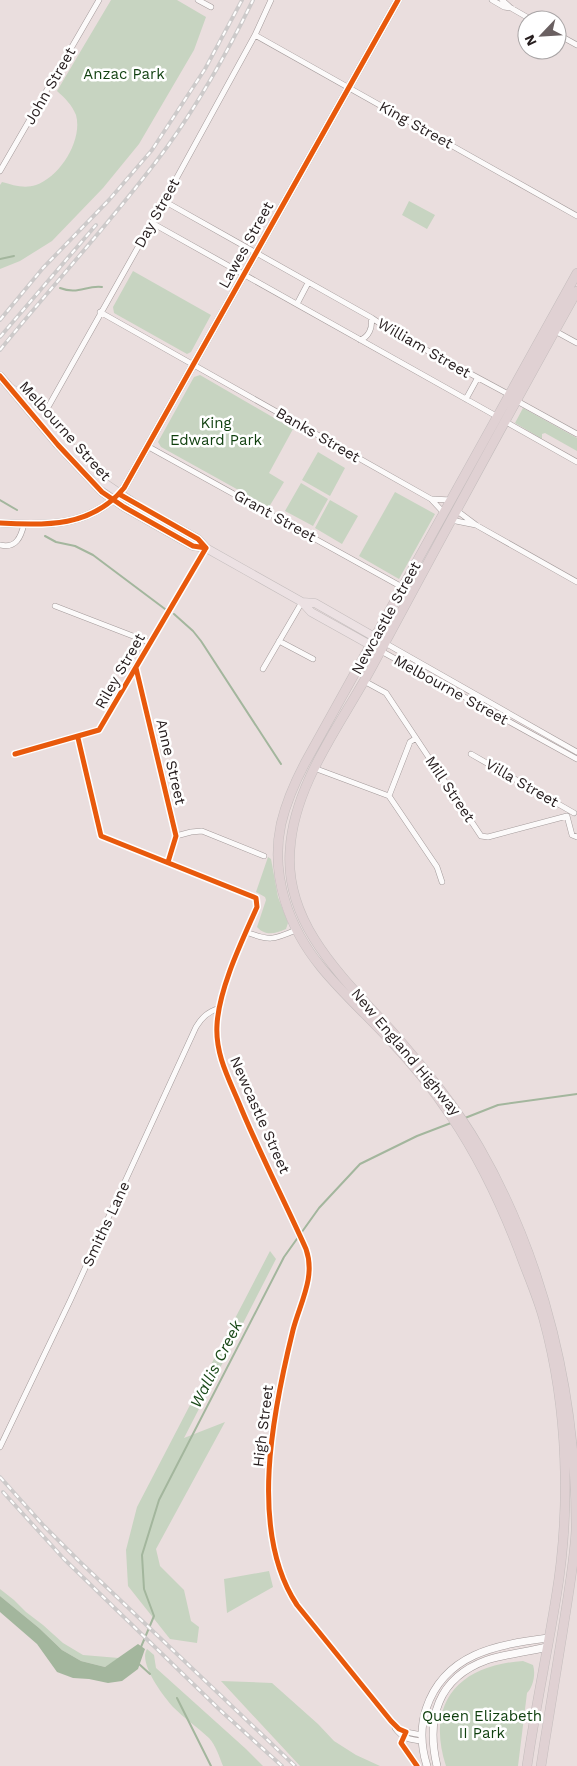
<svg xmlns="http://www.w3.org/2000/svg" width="577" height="1766" font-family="'Work Sans',sans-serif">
<rect width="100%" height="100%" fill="#eadede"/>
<path fill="#c7d4c1" d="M 111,0 L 177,0 L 206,17 L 194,50 L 139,144 L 103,188 L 52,241 L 20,261 L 0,269 L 0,185 L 2,182 C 13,185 24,189 36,185 C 60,177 83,140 76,115 C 72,105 65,98 57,91 Z
M 409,201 L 435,215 L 427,229 L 402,215 Z
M 133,271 L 211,315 L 191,352 L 187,354 L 114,313 L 113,307 Z
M 200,375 L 293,429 L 269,473 L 284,482 L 269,507 L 161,447 L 158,442 L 194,377 Z
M 523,408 L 577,438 L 577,451 L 545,433 L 542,434 L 542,439 L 515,423 Z
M 318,452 L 345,468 L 330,496 L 302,480 Z
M 301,483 L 328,499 L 313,526 L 285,511 Z
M 395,492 L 435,514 L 399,579 L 359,556 Z
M 330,500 L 358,516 L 342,544 L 315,528 Z
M 268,857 L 271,859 L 278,897 L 288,923 L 286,929 C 275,934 265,936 257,927 L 266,900 L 265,897 L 256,892 Z
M 270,1251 L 276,1259 L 184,1438 L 225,1422 L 156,1549 L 160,1566 L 184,1590 L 191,1621 L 199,1627 L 197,1643 L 170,1639 L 128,1586 L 126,1550 L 137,1507 Z
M 269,1571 L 273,1587 L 227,1613 L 224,1579 Z
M 0,1589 L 14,1600 L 26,1612 L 43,1625 L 63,1643 L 83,1655 L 119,1658 L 105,1667 L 81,1661 L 62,1650 L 39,1628 L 0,1596 Z
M 147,1649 L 154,1655 L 156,1668 L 246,1749 L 263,1766 L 223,1766 C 219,1756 216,1746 209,1738 C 197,1727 184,1718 173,1707 C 163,1696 138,1663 147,1649 Z
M 523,1661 L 533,1665 C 536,1674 533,1687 527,1693 L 518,1766 L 446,1766 C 425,1702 460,1665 523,1661 Z
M 221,1681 L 272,1683 L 318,1724 L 334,1741 L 356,1755 L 380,1766 L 300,1766 Z"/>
<path fill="#a3b69d" d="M 0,1596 L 39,1628 L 62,1650 L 81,1661 L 105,1667 L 138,1644 L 145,1649 L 138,1669 L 122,1681 L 108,1683 L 89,1679 L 73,1678 L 57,1672 L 37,1644 L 0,1612 Z"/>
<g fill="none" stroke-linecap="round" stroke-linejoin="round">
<path stroke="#a3b69d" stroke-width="2" d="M 0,259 L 14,256
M 60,288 C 78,295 86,285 102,287
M 0,500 L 17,510
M 45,536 L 56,542 L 75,546 L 93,555 L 165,609
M 174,614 L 193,631 L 201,641 L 281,764
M 465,1118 L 498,1105 L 577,1094
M 141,1647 L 154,1616 L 144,1589 L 142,1555 L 159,1500 L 284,1257 L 319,1208 L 360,1164 L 417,1136 L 451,1123
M 139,1664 L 150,1674
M 177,1698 L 211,1766"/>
<g stroke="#a39a9a" stroke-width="6">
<path id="street" d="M 198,0 L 211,7
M 492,0 L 504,7 L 511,8
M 502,0 L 511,8 L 532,20
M 557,34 L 577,45
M 255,35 L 577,216
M 0,171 L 99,0
M 164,201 L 372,318 L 391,331 L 510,395
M 152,223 L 498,417
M 297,304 L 308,283
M 100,312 L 431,499 L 444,513
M 555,331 L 577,343
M 360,340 C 369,337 373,327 371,318
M 466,399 L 477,379
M 517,401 L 577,434
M 41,417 L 47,409 L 164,201 L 255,35 L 271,0
M 506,422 L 577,462
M 147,446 L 402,587
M 432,499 L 451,500
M 456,510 L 476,525 L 577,582
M 451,520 L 476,525
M 0,545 C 16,549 21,537 24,524
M 55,606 L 151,643
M 279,641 L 313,659
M 385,643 L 577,752
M 381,651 L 577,759
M 136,668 L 176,836 L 168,862
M 263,669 L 302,602
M 364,681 L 386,693 L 481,836 L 488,837 L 567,816 L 572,835 L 577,837
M 78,738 L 101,836 L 256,898 L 257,907 C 242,941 219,988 217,1025 C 215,1055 230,1081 241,1108 C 261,1156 285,1202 306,1249 C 316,1277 300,1303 293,1330 C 273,1411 248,1531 297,1605 L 395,1726 L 406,1732 L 422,1735
M 15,754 L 99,730 L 206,548
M 471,754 L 574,813
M 314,768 L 389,796 L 437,867 L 442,882
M 389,796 L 410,742 L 416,738
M 176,836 L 191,832 L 202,831 L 264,856
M 246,932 C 270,941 273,940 296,930
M 0,1447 L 70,1301 L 196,1027 C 202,1017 208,1012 219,1008
M 395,1728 C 402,1738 410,1740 422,1741"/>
</g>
<g stroke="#a39a9a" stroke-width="8">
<path id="secondary" d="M 0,523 C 46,526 92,527 124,488 L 398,0
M 427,1766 C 421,1747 420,1728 426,1709 C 444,1654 497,1644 548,1638
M 437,1766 C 426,1719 437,1678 487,1660 C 506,1654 527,1652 547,1647"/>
</g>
<g stroke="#c4bdbd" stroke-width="9">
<path id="primary" d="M 0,376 L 58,445 L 102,492 L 124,507 L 193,546 L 206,548
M 9,387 L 22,395 L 106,484 L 140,507 L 198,539 L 206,548 L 302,602 L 311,612 L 381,651
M 302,602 L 315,603 L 385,643"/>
</g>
<g stroke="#c4bdbd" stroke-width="10">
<path id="highway" d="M 527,1766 C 535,1710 547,1654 556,1598 C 571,1509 568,1408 544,1320 C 539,1301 531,1282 524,1264 C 505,1212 482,1162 451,1116 C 433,1089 412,1063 389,1039 C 367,1015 342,993 321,967 C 289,928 270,876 281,824 C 286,803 295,782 305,763 L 577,273
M 541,1766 C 548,1720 556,1674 563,1629 C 568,1596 574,1564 576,1531 C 577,1398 545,1262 479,1147 C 456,1107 426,1071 396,1036 C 349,983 284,928 290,850 C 294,783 342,723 373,665 C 440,540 508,415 577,291"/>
</g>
<use href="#street" stroke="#fcfafa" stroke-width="5"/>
<use href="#secondary" stroke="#fcfafa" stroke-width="7"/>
<use href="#primary" stroke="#ece1e3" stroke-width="8"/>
<use href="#highway" stroke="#e0d1d3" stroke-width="9"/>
<g stroke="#cdcaca" stroke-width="4">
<path id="rail" d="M 0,320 L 43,268 L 109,200 L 152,150 L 205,69 L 242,0
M 0,337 L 96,225
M 0,350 C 55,282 115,218 167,147 C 200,101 228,51 253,0
M 0,1477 L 44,1526 L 79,1561 L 295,1766
M 3,1492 L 64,1559 L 221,1711 L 282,1766"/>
</g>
<use href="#rail" stroke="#fff" stroke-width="2" stroke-dasharray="5.5" stroke-linecap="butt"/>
<g stroke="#fff" stroke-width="8">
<path id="cycleway" d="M 0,376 L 58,445 L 102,492 L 124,507 L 193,546 L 206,548
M 119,494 L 198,539 L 206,548
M 0,523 C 46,526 92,527 124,488 L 398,0
M 136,668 L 176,836 L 168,862
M 78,738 L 101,836 L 256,898 L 257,907 C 242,941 219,988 217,1025 C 215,1055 230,1081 241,1108 C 261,1156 285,1202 306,1249 C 316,1277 300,1303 293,1330 C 273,1411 248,1531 297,1605 L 391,1721 L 399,1729 L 406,1732 L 401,1743 L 417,1766
M 15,754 L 99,730 L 206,548"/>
</g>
<use href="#cycleway" stroke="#e8590c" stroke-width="5"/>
</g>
<g text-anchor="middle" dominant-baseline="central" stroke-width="5" stroke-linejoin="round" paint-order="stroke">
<g font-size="15" fill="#0f3f0e" stroke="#fff">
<text x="124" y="74">Anzac Park</text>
<text x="216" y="423">King<tspan x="216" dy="17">Edward Park</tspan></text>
<text x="482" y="1716">Queen Elizabeth<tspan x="482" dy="17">II Park</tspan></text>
</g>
<g font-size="15" fill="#251c1d" stroke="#fff">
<text transform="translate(50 86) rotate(-60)">John Street</text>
<text transform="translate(416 125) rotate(29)">King Street</text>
<text transform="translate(157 213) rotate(-61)">Day Street</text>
<text transform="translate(246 245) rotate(-61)">Lawes Street</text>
<text transform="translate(424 348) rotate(30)">William Street</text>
<text transform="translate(65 431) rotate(48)">Melbourne Street</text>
<text transform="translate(318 435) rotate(30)">Banks Street</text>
<text transform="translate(275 516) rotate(29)">Grant Street</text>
<text transform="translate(386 618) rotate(-61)">Newcastle Street</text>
<text transform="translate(120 671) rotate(-60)">Riley Street</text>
<text transform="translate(451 690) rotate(29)">Melbourne Street</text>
<text transform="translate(171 762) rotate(77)">Anne Street</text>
<text transform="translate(522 783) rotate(30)">Villa Street</text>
<text transform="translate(450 789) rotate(56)">Mill Street</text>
<text transform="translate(406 1052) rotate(50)">New England Highway</text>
<text transform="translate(260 1115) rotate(66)">Newcastle Street</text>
<text transform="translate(106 1224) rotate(-65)">Smiths Lane</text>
<text transform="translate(263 1426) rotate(-83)">High Street</text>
</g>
<g font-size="16" font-style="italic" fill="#1a4918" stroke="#fff">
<text transform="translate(216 1364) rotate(-63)">Wallis Creek</text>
</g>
</g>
<g transform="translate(542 35) rotate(245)"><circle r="24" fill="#ffffff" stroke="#a8a4a5"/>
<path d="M0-4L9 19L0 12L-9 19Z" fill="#6a6061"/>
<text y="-8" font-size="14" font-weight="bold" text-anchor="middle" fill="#251c1d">N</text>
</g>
</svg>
